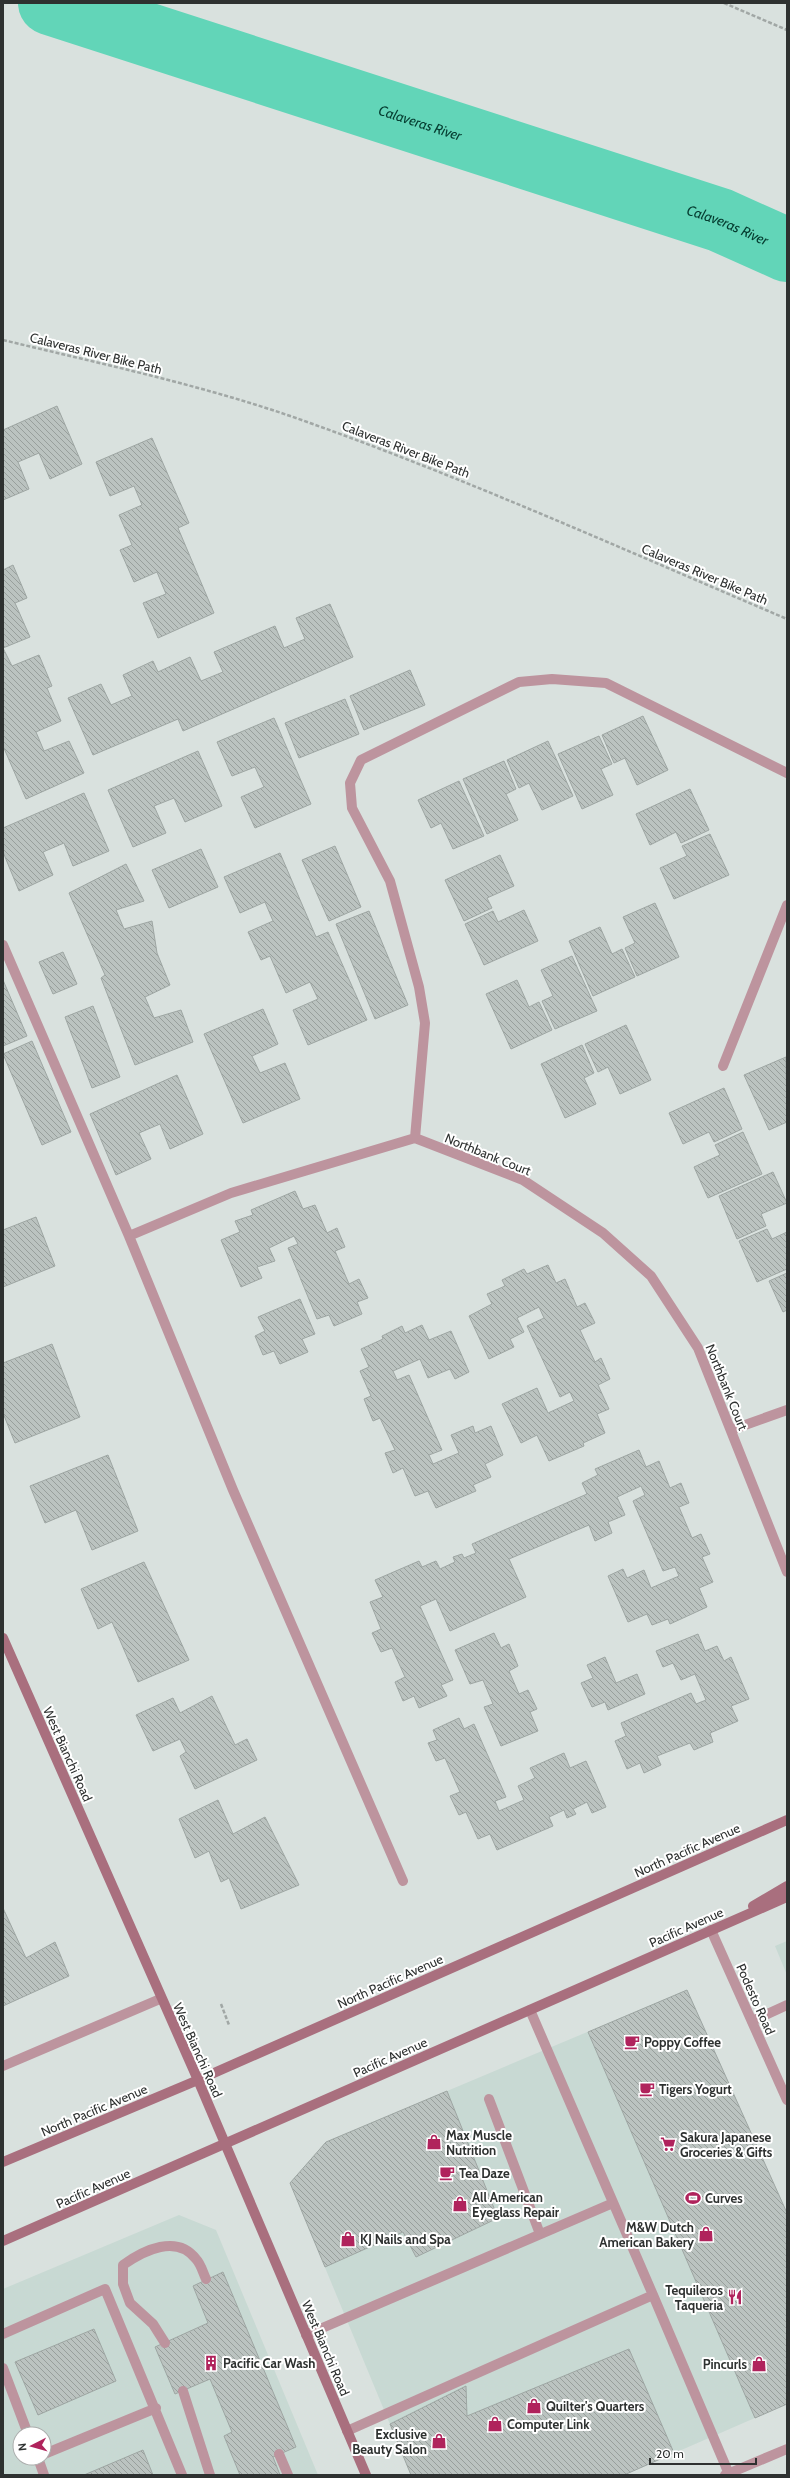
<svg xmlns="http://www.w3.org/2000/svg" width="790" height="2478" font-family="Cabin,sans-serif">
<defs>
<pattern id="building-back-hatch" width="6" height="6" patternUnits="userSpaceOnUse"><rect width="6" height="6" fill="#bbc3c0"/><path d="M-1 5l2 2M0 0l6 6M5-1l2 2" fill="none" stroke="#989f9c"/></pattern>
</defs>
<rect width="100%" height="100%" fill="#d9e1de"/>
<path fill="#c8d9d3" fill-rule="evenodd" d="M 787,1941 L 787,1975 L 775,1946 Z
M 687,1990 L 787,2213 L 787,2404 L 624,2475 L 411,2475 L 290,2183 L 326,2142 Z
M 179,2215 L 216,2230 L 318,2475 L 3,2475 L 3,2289 ZM 20,2434 L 44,2434 L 44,2458 L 20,2458 Z"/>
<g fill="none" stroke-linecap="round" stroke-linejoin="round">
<path stroke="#62d5b8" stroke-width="64" id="s1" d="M 50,3 L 720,220 L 787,250"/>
</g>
<path fill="url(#building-back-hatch)" stroke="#9ea6a3" d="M 57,406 L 82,464 L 50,479 L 39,453 L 18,462 L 29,489 L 3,500 L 3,430 Z
M 152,438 L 189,523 L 178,528 L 214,613 L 158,638 L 143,603 L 166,594 L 157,572 L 134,582 L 120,550 L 132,545 L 119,515 L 142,505 L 134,486 L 110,496 L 96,462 Z
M 13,565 L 27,598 L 15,603 L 30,637 L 3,648 L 12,666 L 39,655 L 52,686 L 47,688 L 61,721 L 36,732 L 44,751 L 69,741 L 84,773 L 26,799 L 3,746 L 3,570 Z
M 330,604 L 353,657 L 183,731 L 178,719 L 93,755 L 68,698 L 101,684 L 111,705 L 132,696 L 123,675 L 153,661 L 158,672 L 190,657 L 201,681 L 223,672 L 214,652 L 275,626 L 284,648 L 305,639 L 296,618 Z
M 410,670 L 425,705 L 364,730 L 350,696 Z
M 345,699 L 359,734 L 299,758 L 285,723 Z
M 643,716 L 668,770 L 637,785 L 625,758 L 614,763 L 602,735 Z
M 274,718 L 311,804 L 255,828 L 241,797 L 264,787 L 255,767 L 232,776 L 217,742 Z
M 599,736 L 612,764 L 601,769 L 613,795 L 582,809 L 558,754 Z
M 548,741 L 573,796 L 542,810 L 529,783 L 519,788 L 507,760 Z
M 198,751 L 222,806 L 185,822 L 174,798 L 154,806 L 166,833 L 133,847 L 108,790 Z
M 504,761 L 516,789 L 506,794 L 518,820 L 487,834 L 463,779 Z
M 459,781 L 484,836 L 453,849 L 441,823 L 431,828 L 418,800 Z
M 690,789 L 709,830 L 681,843 L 676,832 L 650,845 L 636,814 Z
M 84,793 L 109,851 L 73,866 L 64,843 L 43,852 L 53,875 L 19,891 L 3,852 L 3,828 Z
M 710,834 L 729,875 L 674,899 L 660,868 L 687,856 L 682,846 Z
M 335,846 L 361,907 L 329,921 L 302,860 Z
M 201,849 L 218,887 L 169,908 L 152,870 Z
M 280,853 L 316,937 L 328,932 L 367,1020 L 308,1045 L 293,1010 L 318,999 L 310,982 L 286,993 L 270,956 L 261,960 L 248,932 L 273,921 L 265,902 L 240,913 L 224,877 Z
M 500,855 L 514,886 L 487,898 L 492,908 L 464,921 L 445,880 Z
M 126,864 L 144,901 L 116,910 L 124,929 L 152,921 L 157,953 L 170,985 L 145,997 L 154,1018 L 181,1010 L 193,1042 L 135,1065 L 101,978 L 105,975 L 69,893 Z
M 655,903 L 679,957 L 637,976 L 625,948 L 635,943 L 623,917 Z
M 524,910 L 538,941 L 484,965 L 465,924 L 493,911 L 498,922 Z
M 369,911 L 408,1005 L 375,1019 L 336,924 Z
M 600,927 L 612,954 L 622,949 L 635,977 L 593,996 L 569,941 Z
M 63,952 L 77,984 L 53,994 L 39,962 Z
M 572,956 L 597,1011 L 555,1029 L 542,1001 L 553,996 L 541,970 Z
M 3,980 L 27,1036 L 3,1046 Z
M 517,980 L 529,1007 L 539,1002 L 552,1030 L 511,1049 L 486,994 Z
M 93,1006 L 120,1077 L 92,1088 L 65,1017 Z
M 263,1009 L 278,1044 L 252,1056 L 260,1073 L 285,1063 L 300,1099 L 243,1123 L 204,1034 Z
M 626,1025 L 651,1080 L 620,1094 L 608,1067 L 598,1072 L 585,1044 Z
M 32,1041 L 71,1132 L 42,1145 L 3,1054 Z
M 582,1045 L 594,1073 L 584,1078 L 596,1104 L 565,1118 L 541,1064 Z
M 786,1057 L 787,1122 L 769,1130 L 744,1075 Z
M 177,1075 L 203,1134 L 170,1149 L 160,1124 L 139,1133 L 151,1159 L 116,1175 L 90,1114 Z
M 724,1088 L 742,1129 L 714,1142 L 709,1132 L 683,1144 L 669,1113 Z
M 743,1132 L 762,1174 L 708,1198 L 694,1167 L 720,1155 L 715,1145 Z
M 773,1172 L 787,1203 L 761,1214 L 766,1226 L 737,1239 L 719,1196 Z
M 295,1191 L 303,1209 L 315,1205 L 327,1233 L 337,1228 L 345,1247 L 335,1251 L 349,1284 L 359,1279 L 368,1298 L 357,1302 L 362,1314 L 334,1326 L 329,1315 L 317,1319 L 288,1248 L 298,1244 L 294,1236 L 269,1248 L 275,1261 L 257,1267 L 262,1278 L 241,1287 L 221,1240 L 240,1232 L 235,1221 L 253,1215 L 251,1210 Z
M 36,1217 L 55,1266 L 3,1287 L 3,1230 Z
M 767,1229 L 772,1239 L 787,1232 L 787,1269 L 757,1282 L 739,1241 Z
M 548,1265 L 556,1283 L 565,1279 L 577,1307 L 585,1303 L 595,1323 L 580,1330 L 595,1362 L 601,1358 L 610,1379 L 598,1385 L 609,1409 L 597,1414 L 605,1433 L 583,1443 L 584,1446 L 549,1461 L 537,1435 L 521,1443 L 502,1404 L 537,1388 L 548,1413 L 574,1401 L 570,1392 L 560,1397 L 527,1326 L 544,1318 L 539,1307 L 517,1318 L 524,1332 L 510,1339 L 514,1347 L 489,1359 L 469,1316 L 492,1304 L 487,1294 L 505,1286 L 502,1280 L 524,1269 L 527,1274 Z
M 787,1273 L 787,1310 L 783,1312 L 769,1281 Z
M 300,1299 L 315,1334 L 302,1339 L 308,1352 L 280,1364 L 274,1351 L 263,1355 L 255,1336 L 265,1331 L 258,1317 Z
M 422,1325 L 429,1340 L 451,1331 L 469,1372 L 455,1379 L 450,1369 L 428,1378 L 420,1359 L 393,1371 L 397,1380 L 409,1375 L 442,1450 L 429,1455 L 433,1464 L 459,1453 L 451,1435 L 473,1426 L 475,1433 L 491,1426 L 503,1455 L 485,1464 L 491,1477 L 473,1485 L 476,1491 L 436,1508 L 428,1491 L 415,1496 L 403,1468 L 393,1473 L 385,1453 L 395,1450 L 380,1418 L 373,1421 L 364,1399 L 371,1396 L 360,1371 L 369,1367 L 361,1349 L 383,1339 L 382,1336 L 402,1326 L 405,1333 Z
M 52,1344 L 80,1417 L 15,1443 L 3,1413 L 3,1363 Z
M 639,1450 L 646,1467 L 659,1461 L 670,1488 L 681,1483 L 689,1503 L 679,1507 L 692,1538 L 701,1534 L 710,1554 L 702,1557 L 713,1582 L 699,1588 L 707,1607 L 670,1624 L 668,1619 L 652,1625 L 647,1614 L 628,1622 L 608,1576 L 623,1569 L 627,1578 L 644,1570 L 651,1588 L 679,1576 L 675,1567 L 663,1571 L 633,1501 L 645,1495 L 641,1486 L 617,1497 L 625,1515 L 608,1522 L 612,1533 L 595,1541 L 589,1525 L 509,1559 L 526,1597 L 450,1631 L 436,1599 L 420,1606 L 453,1680 L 441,1685 L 447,1696 L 419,1708 L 414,1696 L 403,1701 L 395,1682 L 405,1677 L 392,1648 L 381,1652 L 372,1633 L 381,1629 L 370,1602 L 383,1597 L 375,1580 L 419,1561 L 422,1567 L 436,1561 L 440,1569 L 455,1562 L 453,1557 L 462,1554 L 464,1558 L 476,1553 L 472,1544 L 587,1494 L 582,1483 L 598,1475 L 595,1469 Z
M 108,1455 L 138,1531 L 92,1550 L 76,1510 L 45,1523 L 30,1486 Z
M 144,1562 L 189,1660 L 138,1682 L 112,1622 L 98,1629 L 81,1589 Z
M 494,1633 L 501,1648 L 509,1644 L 518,1666 L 509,1671 L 519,1694 L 528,1690 L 537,1709 L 530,1712 L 538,1731 L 501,1746 L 484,1707 L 493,1704 L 483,1680 L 470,1684 L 455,1650 Z
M 698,1634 L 705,1651 L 717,1646 L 724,1661 L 731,1657 L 749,1699 L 731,1706 L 738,1721 L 710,1733 L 713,1742 L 694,1750 L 690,1743 L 657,1756 L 661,1765 L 644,1773 L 640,1763 L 627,1769 L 615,1741 L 626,1736 L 621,1723 L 691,1693 L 696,1704 L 706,1700 L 695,1674 L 681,1680 L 673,1663 L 663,1667 L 656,1651 Z
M 605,1657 L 616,1683 L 637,1674 L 645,1694 L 608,1710 L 605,1702 L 592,1707 L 581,1683 L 593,1678 L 587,1665 Z
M 212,1696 L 235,1745 L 247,1739 L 257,1760 L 195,1789 L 180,1756 L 186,1752 L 180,1739 L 153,1751 L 136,1715 L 173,1698 L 180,1713 Z
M 459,1718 L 464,1729 L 474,1724 L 506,1797 L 495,1801 L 499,1811 L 524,1800 L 518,1786 L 535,1778 L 530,1768 L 564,1753 L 570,1768 L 586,1761 L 606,1807 L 592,1813 L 587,1802 L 573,1809 L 576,1814 L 567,1818 L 564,1810 L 549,1817 L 553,1826 L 497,1850 L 490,1834 L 478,1839 L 466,1812 L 459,1815 L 450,1796 L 460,1792 L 445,1758 L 436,1761 L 428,1743 L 437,1740 L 433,1730 Z
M 218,1800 L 233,1834 L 265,1817 L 299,1885 L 241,1909 L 229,1878 L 221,1882 L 209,1851 L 195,1858 L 179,1819 Z
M 3,1908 L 26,1958 L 55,1942 L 69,1976 L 3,2006 Z
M 687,1990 L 787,2213 L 787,2404 L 755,2418 L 588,2032 Z
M 447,2091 L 498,2218 L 416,2257 L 403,2232 L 325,2267 L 290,2183 L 326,2142 Z
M 223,2272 L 296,2447 L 273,2457 L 280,2475 L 240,2475 L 224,2436 L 232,2432 L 210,2379 L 175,2394 L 155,2347 L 208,2323 L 193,2286 Z
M 94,2329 L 116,2381 L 38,2415 L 15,2362 Z
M 629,2349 L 674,2453 L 624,2475 L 411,2475 L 390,2424 L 466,2386 L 467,2416 Z
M 143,2450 L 153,2475 L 84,2475 Z"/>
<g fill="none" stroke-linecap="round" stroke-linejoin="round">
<path stroke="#a1a7a5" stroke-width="2.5" stroke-dasharray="4 2" stroke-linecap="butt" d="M 724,3 L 787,30
M 3,340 C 106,365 211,387 310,423 C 472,481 629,552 787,619
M 221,2004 L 229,2025"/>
<path stroke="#bd949e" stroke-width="10" d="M 723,1066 L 787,905
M 752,2021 L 787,2005
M 489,2099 L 540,2234
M 653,2295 L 729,2474
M 3,2334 L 105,2289 L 182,2475
M 306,2335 L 613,2203
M 165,2343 L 153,2324 L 130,2303 L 123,2284 L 123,2265 C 144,2250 177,2234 196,2259 C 201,2264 203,2273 206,2279
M 3,2368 L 28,2434
M 183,2391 L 210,2475
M 347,2431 L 653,2295 L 530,2010
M 44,2454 L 156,2408
M 279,2454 L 288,2475
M 38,2458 L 44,2475"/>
<path stroke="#bd949e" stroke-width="10" d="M 3,945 L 129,1236 L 231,1193 L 415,1138
M 415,1138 L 425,1023 L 419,987 L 390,881 L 352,808 L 350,783 L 361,760 L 519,682 L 552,679 L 606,683 L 787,773
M 415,1138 L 523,1180 L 603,1233 L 651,1276 L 698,1348 L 787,1572
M 129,1236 L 233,1490 L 403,1881
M 731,1430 L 787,1410
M 711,1930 L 787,2100
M 3,2066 L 160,1999
M 725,2475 L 787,2449"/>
<path stroke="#a96f7e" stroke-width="10" d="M 3,1638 L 198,2080 L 366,2475
M 753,1906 L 787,1886
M 3,2162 L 198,2080 L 787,1820
M 3,2241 L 787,1897"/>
</g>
<defs>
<g id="cafe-bare" transform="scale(1.2)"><path d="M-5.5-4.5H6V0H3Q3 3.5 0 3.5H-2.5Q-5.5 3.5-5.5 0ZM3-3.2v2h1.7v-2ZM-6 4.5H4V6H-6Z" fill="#b0235c" stroke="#fff" stroke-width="2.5" paint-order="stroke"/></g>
<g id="shop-bare" transform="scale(1.2)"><path d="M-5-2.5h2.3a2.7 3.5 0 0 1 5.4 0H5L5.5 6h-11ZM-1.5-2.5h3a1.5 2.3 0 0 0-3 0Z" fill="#b0235c" stroke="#fff" stroke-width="2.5" paint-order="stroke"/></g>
<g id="supermarket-bare" transform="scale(1.2)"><path d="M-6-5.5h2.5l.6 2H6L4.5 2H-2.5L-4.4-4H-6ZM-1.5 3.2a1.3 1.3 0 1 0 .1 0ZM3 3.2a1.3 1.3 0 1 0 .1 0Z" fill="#b0235c" stroke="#fff" stroke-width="2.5" paint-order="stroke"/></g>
<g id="stadium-bare" transform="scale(1.2)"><path d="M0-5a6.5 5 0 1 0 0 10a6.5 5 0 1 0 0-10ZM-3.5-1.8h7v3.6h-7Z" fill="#b0235c" stroke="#fff" stroke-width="2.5" paint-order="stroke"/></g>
<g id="restaurant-bare" transform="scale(1.2)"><path d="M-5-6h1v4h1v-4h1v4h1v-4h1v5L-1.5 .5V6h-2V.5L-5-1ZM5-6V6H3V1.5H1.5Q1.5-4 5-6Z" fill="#b0235c" stroke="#fff" stroke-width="2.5" paint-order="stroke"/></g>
<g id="building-bare" transform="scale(1.2)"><path d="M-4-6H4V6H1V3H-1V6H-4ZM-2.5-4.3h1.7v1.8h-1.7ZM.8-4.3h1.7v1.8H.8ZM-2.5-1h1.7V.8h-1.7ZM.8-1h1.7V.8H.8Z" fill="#b0235c" stroke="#fff" stroke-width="2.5" paint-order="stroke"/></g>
</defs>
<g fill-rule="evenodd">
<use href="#cafe-bare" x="632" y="2042"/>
<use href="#cafe-bare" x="647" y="2089"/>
<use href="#shop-bare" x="434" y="2142"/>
<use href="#supermarket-bare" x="668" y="2144"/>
<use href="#cafe-bare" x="447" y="2173"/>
<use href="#stadium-bare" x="693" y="2198"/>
<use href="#shop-bare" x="460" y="2204"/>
<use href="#shop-bare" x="706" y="2234"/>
<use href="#shop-bare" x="348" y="2239"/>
<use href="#restaurant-bare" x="735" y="2297"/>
<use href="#building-bare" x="211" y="2363"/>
<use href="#shop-bare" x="759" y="2364"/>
<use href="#shop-bare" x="534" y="2406"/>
<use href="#shop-bare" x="495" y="2424"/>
<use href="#shop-bare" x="439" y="2441"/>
</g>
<g text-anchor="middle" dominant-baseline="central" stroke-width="4" stroke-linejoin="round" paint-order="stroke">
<g font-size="13" fill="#2e3130" stroke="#fff">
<text transform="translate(96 353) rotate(14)">Calaveras River Bike Path</text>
<text transform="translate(406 449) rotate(21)">Calaveras River Bike Path</text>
<text transform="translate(705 574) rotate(23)">Calaveras River Bike Path</text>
<text transform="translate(488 1154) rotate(22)">Northbank Court</text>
<text transform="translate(727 1387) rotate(68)">Northbank Court</text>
<text transform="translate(68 1754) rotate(66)">West Bianchi Road</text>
<text transform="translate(687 1850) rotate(-24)">North Pacific Avenue</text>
<text transform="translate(686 1927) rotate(-24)">Pacific Avenue</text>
<text transform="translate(390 1981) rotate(-24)">North Pacific Avenue</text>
<text transform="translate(756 1999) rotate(66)">Podesto Road</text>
<text transform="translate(198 2050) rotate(66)">West Bianchi Road</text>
<text transform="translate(390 2057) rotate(-24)">Pacific Avenue</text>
<text transform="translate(94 2110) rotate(-23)">North Pacific Avenue</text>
<text transform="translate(93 2188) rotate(-24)">Pacific Avenue</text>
<text transform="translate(326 2348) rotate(67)">West Bianchi Road</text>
</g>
<g font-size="13" font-weight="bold" fill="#2e3130" stroke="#fff" text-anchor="start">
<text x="644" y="2042">Poppy Coffee</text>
<text x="659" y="2089">Tigers Yogurt</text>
<text x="446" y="2135">Max Muscle<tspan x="446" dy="15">Nutrition</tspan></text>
<text x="680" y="2137">Sakura Japanese<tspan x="680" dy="15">Groceries &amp; Gifts</tspan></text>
<text x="459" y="2173">Tea Daze</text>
<text x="472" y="2197">All American<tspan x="472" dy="15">Eyeglass Repair</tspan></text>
<text x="705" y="2198">Curves</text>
<text x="694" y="2227" text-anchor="end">M&amp;W Dutch<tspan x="694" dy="15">American Bakery</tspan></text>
<text x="360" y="2239">KJ Nails and Spa</text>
<text x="723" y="2290" text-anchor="end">Tequileros<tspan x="723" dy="15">Taqueria</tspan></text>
<text x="223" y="2363">Pacific Car Wash</text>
<text x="747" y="2364" text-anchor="end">Pincurls</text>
<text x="546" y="2406">Quilter's Quarters</text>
<text x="507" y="2424">Computer Link</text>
<text x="427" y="2434" text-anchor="end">Exclusive<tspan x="427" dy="15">Beauty Salon</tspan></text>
</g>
<g font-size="14" font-style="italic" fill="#053c30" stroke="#fff">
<text stroke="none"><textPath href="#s1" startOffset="389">Calaveras River</textPath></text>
<text stroke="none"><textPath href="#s1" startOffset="713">Calaveras River</textPath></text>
</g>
</g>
<rect width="790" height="2478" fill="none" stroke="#2e3130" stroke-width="8"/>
<g transform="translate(32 2446) rotate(264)"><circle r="19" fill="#ffffff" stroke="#abadac"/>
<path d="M0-3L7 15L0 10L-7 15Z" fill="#b0235c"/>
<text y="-6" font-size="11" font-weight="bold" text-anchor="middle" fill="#2e3130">N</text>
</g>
<path d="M650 2458v6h106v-6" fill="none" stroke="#2e3130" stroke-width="2"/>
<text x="656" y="2458" font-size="12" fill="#2e3130" stroke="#ffffff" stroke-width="3" paint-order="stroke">20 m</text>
</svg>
